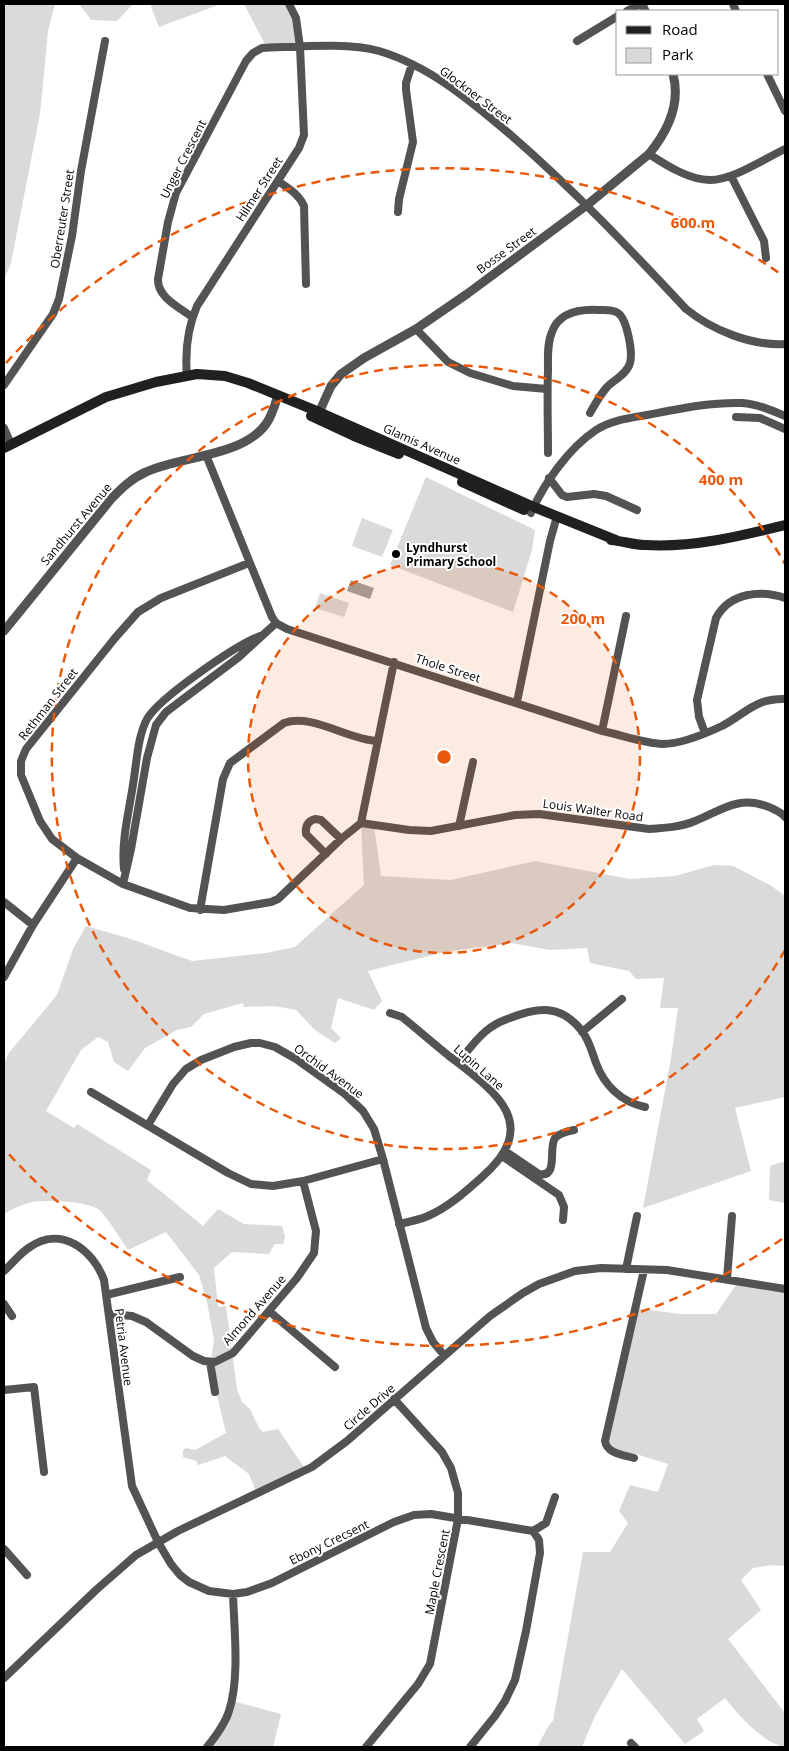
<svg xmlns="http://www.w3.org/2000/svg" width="789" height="1751" font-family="'Open Sans',sans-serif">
<rect width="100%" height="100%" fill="#fff"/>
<path fill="#dadada" d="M 4,4 L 55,4 L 48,31 L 40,114 L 11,263 L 4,280 Z
M 79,4 L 133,4 L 117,21 L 91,20 Z
M 150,4 L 221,4 L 159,27 Z
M 244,4 L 288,4 L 293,13 L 300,47 L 267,48 Z
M 426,477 L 535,530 L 532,550 L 513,612 L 390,565 Z
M 362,518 L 393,530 L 382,557 L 352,546 Z
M 320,593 L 349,603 L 344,617 L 315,608 Z
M 361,823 L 374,825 L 381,876 L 451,880 L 535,861 L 630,879 L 675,876 L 714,865 L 733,866 L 770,885 L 785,896 L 785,1097 L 735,1108 L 751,1171 L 643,1208 L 671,1058 L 678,1008 L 660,1008 L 664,978 L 636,979 L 629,971 L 590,963 L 587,948 L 550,950 L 511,943 L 449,951 L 368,971 L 382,1001 L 374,1010 L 338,998 L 331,1028 L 341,1038 L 335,1043 L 315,1030 L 296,1010 L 274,1006 L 244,1007 L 243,1003 L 204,1014 L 191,1027 L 177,1030 L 145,1048 L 128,1071 L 114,1062 L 108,1042 L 98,1037 L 81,1050 L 46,1111 L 74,1128 L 77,1124 L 151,1170 L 147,1180 L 203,1226 L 218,1209 L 244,1224 L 282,1226 L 285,1237 L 283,1244 L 275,1244 L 269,1254 L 232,1252 L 214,1268 L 218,1307 L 226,1306 L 237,1389 L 242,1402 L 250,1409 L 259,1428 L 263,1432 L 278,1429 L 306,1470 L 257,1494 L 249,1474 L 225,1456 L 198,1465 L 196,1461 L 183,1457 L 183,1450 L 186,1448 L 195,1450 L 226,1433 L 216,1391 L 211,1361 L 214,1340 L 207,1302 L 199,1275 L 166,1232 L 128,1250 C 122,1241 105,1214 98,1209 C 83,1201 49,1200 32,1202 C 23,1204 12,1209 4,1214 L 4,1065 L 8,1054 L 57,995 L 73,949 L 86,926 L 131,939 L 192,961 L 266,953 L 295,947 L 364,885 Z
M 785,1161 L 785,1203 L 769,1200 L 770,1166 Z
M 738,1282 L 785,1290 L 785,1566 L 771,1565 L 753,1568 L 741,1580 L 761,1610 L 728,1639 L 785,1713 L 785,1747 C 763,1743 738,1715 725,1698 L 697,1719 L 704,1731 L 685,1744 L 622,1669 L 595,1716 L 582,1747 L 537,1747 L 549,1725 L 553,1721 L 583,1552 L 610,1552 L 628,1523 L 619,1511 L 630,1485 L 658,1492 L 668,1464 L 636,1454 L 603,1447 L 635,1308 L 680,1314 L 716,1314 Z
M 232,1701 L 281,1714 L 273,1747 L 209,1747 Z"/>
<path fill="#a1a1a1" d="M 351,580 L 374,588 L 370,599 L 347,591 Z"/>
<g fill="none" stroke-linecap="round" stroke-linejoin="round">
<path stroke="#535353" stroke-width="8" d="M 733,4 L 736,11
M 627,11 L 640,4
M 577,41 L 618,16
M 767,74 L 785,111
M 649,154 C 666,165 689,180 710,180 C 733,180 764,159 785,149
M 731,176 L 764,241 L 766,258
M 278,181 C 288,188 299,194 304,206 L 306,284
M 398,212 L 399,199 L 413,142 L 406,90 L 406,83 L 412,64
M 192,317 C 179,307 157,297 158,279 L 168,222 L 176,193 L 246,61 L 253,53 L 262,48 C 296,47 348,42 379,51 C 430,66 472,102 512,136 C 574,190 630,249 686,309 C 712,330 751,346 785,344
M 416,329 L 448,362 L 470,373 L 513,386 L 547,389
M 187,376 C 185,353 188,327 197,306 L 299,148 L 304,135 L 300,47 L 296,18 L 289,4
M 4,385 L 53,314 L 59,299 L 72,236 L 81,171 L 105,41
M 736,417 L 760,418 L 785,429
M 4,428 L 11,444
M 548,453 C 548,425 547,398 548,370 C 548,358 547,343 552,332 C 559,312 581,309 599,310 C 606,310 612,309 618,313 C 627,319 633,352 630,363 C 627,374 614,380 607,387 C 600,395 595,404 590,413
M 206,455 L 272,617 L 276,623 L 287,629 L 602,731 C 622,735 643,743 663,744 C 680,744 707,733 722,726 C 746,713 756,698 785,699
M 549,478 L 562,495 L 567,497 L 594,494 L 606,496 L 637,510
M 531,513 C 544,483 569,448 596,430 C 611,420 630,418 647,415 C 678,409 710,402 742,403 C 757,404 771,410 785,416
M 249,563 L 161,598 L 138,612 L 115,638 L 26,749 L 21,761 L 21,775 L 40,821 L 52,839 L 77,858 L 123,884 L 190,908 L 224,910 L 271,902 L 278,899 L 341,839 L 361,823 L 394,662
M 517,702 L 550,541 L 557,516
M 602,731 L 626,616
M 705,733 L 699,717 L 697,700 L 716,618 C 730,592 761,590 785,598
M 361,823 L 409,830 L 431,831 L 515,815 L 539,814 L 649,829 C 665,828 681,827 695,821 C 722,810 739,795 769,807 C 775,810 781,812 785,817
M 459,826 L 473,762
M 326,854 L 306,834 C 305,826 308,821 315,819 L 321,820 L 341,839
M 124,869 C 121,839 130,808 134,778 C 137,759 138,736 147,719 C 159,698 236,645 260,636
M 123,884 L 131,849 L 147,758 L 156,725 L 166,712 L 239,657 L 276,623
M 4,902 L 33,925
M 200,910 L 223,779 L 230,763 L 284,723 C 312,713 348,740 378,741
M 4,977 L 33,925 L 77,858
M 390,1013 L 402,1017 C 418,1030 433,1043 449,1056 C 493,1090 543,1123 483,1176 C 466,1191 449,1207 428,1216 C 419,1220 409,1222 399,1224
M 582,1032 L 622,999
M 458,1063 C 467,1052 475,1040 486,1031 C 493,1025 501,1021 510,1018 C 538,1007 561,1004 582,1031 C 589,1040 592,1052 596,1063 C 604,1085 621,1102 645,1107
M 91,1092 L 228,1173 L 251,1184 L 273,1186 L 303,1181 L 383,1159
M 148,1125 L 173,1084 L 186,1069 L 201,1060 L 234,1047 L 251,1043 L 260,1043 L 275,1047 L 296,1059 L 345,1094 L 363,1111 L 374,1129 L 383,1159 L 426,1328 L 433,1342 L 444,1355
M 505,1151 L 539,1174 C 559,1178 548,1148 555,1138 C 560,1133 568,1131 574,1130
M 502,1156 L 559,1195 L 564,1207 L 563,1220
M 626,1269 L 637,1216
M 4,1271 C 12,1264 20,1253 30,1247 C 61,1225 93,1250 104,1280 L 132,1486 L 158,1542 L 171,1564 L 180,1575 L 189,1582 L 209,1591 L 233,1594 L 247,1592 L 272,1583 L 394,1522 L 414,1515 L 431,1514 L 533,1531
M 727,1279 L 732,1216
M 106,1295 L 180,1277
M 4,1304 L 12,1316
M 269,1311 L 335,1367
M 109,1314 L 132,1316 L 146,1322 L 193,1356 L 204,1361 L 215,1362 L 233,1353 L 297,1278 L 314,1253 L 316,1231 L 303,1181
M 210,1362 L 215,1392
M 4,1390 L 34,1387 L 44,1472
M 634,1458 C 624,1455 607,1454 605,1441 L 644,1270
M 533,1531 L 546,1523 L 555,1497
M 4,1549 L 27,1575
M 4,1678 L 96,1590 L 136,1555 L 178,1531 L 312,1467 L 347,1441 L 490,1316 L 523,1293 L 539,1284 L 575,1271 L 601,1268 L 667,1270 L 785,1289
M 631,1743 L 635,1747
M 207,1747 C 216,1736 225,1724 229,1711 C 240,1678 234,1628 233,1594
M 366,1747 L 418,1684 L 430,1664 L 458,1519 L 458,1493 L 451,1468 L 442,1452 L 394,1399
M 470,1747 L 495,1716 L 505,1701 L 515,1680 L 526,1631 L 540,1553 L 539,1540 L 533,1531"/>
<path stroke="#535353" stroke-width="9" d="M 642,4 L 645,11
M 317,417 L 331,386 L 341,374 L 364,358 L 416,329 L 467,294 L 587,205 L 649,154 C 668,131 681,104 673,74
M 4,631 L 112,498 C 122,488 132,478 146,472 C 180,456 242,457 266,424 C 272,416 275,405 278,395"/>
<path stroke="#202020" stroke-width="10" d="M 311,416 L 354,436 L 399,454
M 4,448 L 106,397 L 156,382 L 197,374 L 225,376 L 248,383 L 319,412 L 534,507 L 618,541
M 462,482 L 524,510
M 611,540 C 623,541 634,545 645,545 C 692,548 740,536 785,525"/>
</g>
<circle cx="444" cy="757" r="196" fill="#e8590c" fill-opacity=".12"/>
<g fill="none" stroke="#e8590c" stroke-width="2.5" stroke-dasharray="9 6">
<circle cx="444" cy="757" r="196"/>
<path d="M785 950A392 392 0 1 1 785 564"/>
<path d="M782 1239A589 589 0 0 1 6 1151M6 363A589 589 0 0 1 782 275"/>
</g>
<circle fill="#000" stroke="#fff" stroke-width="2" cx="396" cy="554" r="5"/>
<g text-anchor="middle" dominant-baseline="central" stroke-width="4" stroke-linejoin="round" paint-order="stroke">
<g font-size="12" fill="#000" stroke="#fff">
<text transform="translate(476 95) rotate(37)">Glockner Street</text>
<text transform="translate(183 159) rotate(-63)">Unger Crescent</text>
<text transform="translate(259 189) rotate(-57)">Hilmer Street</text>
<text transform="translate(62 219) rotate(-81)">Oberreuter Street</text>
<text transform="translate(506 250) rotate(-36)">Bosse Street</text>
<text transform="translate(422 444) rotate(24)">Glamis Avenue</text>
<text transform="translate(76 524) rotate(-50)">Sandhurst Avenue</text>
<text transform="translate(448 668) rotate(18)">Thole Street</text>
<text transform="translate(48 704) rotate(-52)">Rethman Street</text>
<text transform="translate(593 810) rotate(8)">Louis Walter Road</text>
<text transform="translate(479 1067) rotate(41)">Lupin Lane</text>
<text transform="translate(329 1071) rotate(36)">Orchid Avenue</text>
<text transform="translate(254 1310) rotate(-49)">Almond Avenue</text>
<text transform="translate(124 1347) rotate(83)">Petria Avenue</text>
<text transform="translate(369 1407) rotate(-41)">Circle Drive</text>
<text transform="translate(329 1542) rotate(-26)">Ebony Crecsent</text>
<text transform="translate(437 1572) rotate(-79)">Maple Crescent</text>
</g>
<g font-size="12" font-weight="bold" fill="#000" stroke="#fff" text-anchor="start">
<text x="406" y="547">Lyndhurst<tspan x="406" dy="14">Primary School</tspan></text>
</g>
</g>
<circle cx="444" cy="757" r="8" fill="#e8590c" stroke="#fff" stroke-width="2.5"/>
<g font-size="15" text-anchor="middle" font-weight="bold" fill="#e8590c" stroke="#fff" stroke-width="4" stroke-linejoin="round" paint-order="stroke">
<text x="693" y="228">600 m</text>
<text x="721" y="485">400 m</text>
<text x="583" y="624">200 m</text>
</g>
<rect width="789" height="1751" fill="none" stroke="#000000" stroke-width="10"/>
<rect x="616" y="10" width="162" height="65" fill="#ffffff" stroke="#999999"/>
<rect x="626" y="26" width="25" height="8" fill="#202020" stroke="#999999"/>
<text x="662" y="35" font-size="15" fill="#000000">Road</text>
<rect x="626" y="48" width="25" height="15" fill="#dadada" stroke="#999999"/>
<text x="662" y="60" font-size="15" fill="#000000">Park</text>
</svg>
